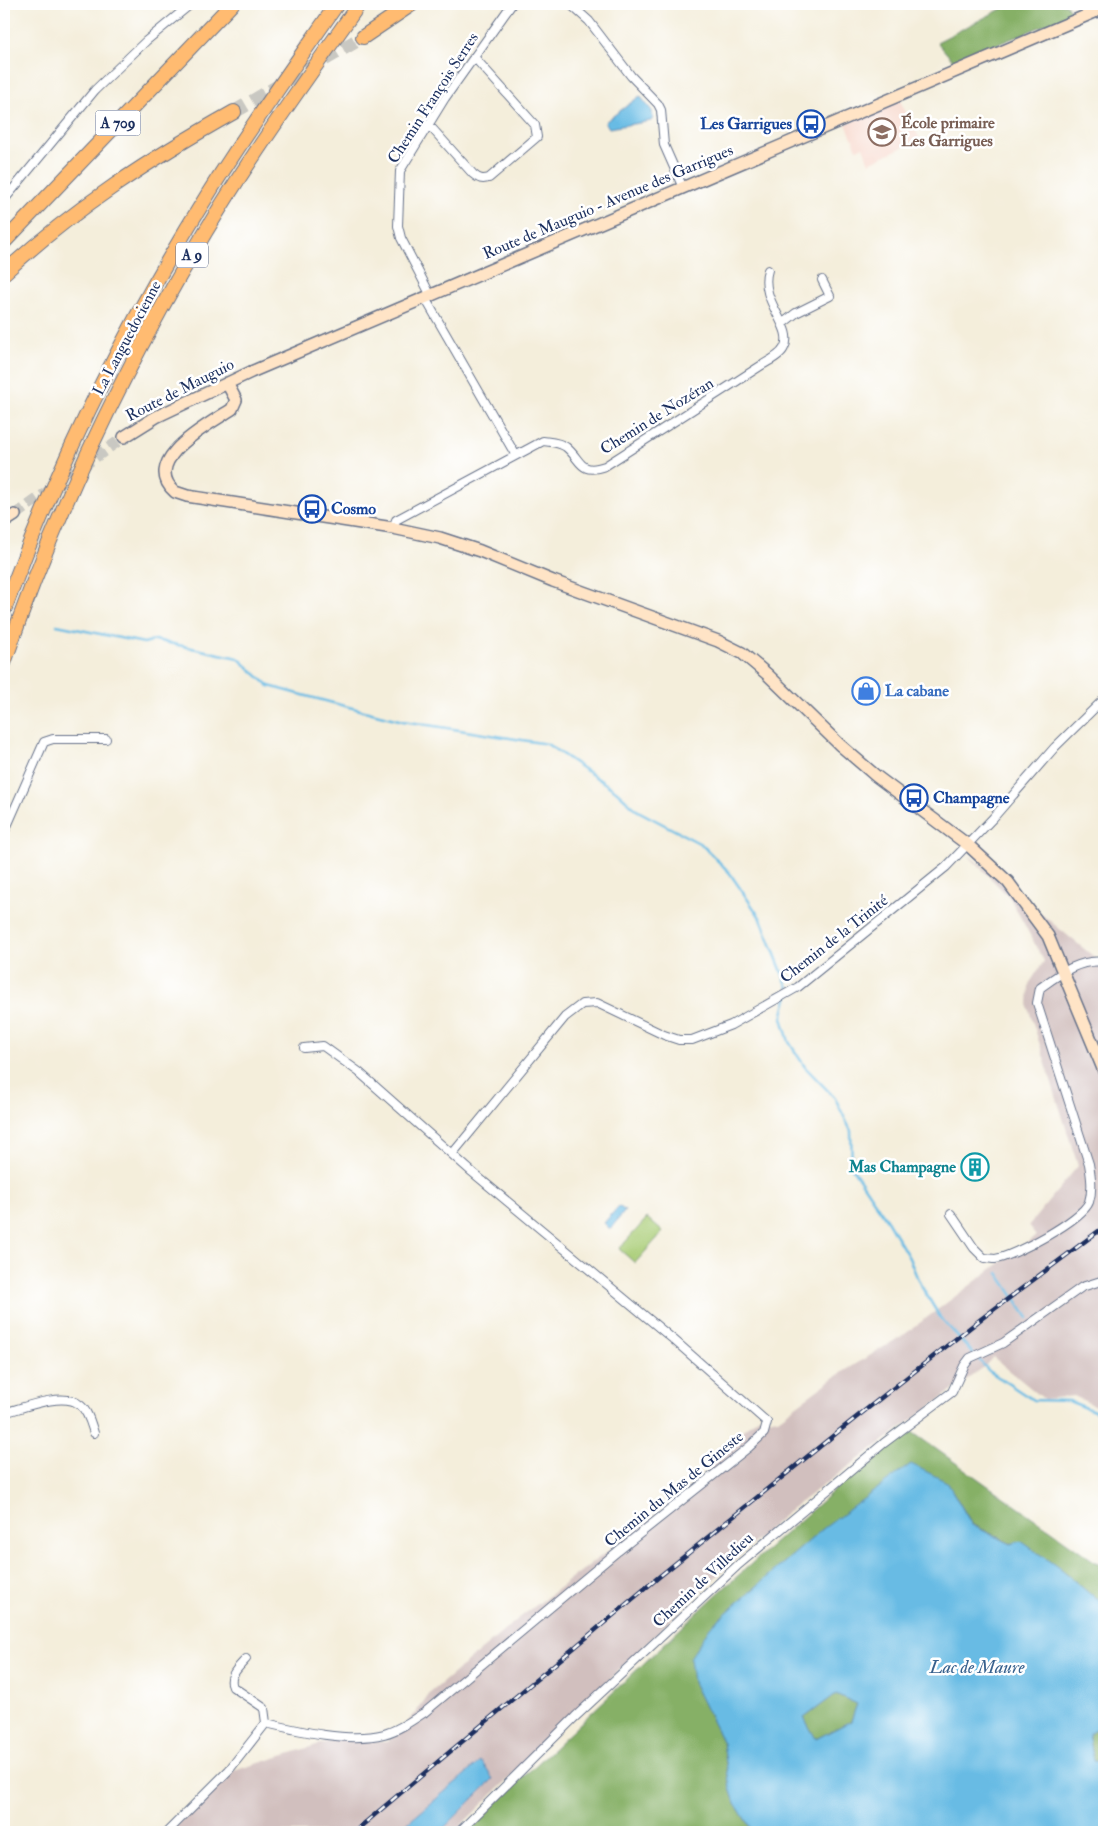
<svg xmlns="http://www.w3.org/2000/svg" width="1108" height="1836" font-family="'IM FELL Double Pica',serif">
<rect width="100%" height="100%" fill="#fff"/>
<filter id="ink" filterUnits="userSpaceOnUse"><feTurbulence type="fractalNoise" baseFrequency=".02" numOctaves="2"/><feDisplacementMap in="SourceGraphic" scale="10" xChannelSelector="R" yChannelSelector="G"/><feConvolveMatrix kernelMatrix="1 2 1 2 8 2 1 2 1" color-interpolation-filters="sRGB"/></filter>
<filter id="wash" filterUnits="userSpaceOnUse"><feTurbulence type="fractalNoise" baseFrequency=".0096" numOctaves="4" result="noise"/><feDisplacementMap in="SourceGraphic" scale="20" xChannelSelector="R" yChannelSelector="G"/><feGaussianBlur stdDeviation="1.12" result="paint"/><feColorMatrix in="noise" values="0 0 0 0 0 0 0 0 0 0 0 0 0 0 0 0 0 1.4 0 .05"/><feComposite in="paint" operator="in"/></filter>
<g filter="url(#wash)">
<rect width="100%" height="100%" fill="#f4eedb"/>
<path fill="#f6d2c4" d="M 899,99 L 920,139 L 869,163 L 863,147 L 857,149 L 846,124 Z"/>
<path fill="#d1bfbe" d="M 966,853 L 1104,965 L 1104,1410 L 1074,1396 L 1044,1399 L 993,1357 L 984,1367 L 791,1509 L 695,1596 L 454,1832 L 171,1832 L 227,1773 L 336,1739 L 387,1742 L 406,1726 L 429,1694 L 518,1619 L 703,1479 L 717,1451 L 759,1417 L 778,1419 L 838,1375 L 905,1334 L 1036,1236 L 1028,1226 L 1078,1166 L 1028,1007 L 1029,984 L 1044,961 L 1010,898 Z"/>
<path fill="#a8cc75" stroke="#627e6a" d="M 647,1218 L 663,1232 L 635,1263 L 619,1249 Z"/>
<path fill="#86b066" stroke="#507062" d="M 1011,4 L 1066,4 L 1072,14 L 954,62 L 937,42 Z
M 905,1427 L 1104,1568 L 1104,1602 L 1090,1594 L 1059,1568 L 972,1524 L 947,1482 L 824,1528 L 710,1627 L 693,1682 L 723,1743 L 730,1788 L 735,1803 L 753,1832 L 465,1832 L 714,1597 Z
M 836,1694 L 857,1704 L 851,1721 L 816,1739 L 804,1718 Z
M 1102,1724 L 1104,1724 L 1104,1763 L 1094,1761 L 1089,1734 Z"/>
<path fill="#68bbe4" stroke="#4275a1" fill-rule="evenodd" d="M 640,96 L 652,111 L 653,118 L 651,121 L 609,128 L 605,122 Z
M 619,1206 L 625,1211 L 610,1229 L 604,1223 Z
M 911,1464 L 947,1482 L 972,1525 L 1010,1544 L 1021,1541 L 1059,1568 L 1090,1594 L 1104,1602 L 1104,1724 L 1089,1734 L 1094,1761 L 1104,1763 L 1104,1832 L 753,1832 L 735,1803 L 730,1788 L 723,1743 L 693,1682 L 690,1658 L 710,1627 L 824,1528 ZM 836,1694 L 857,1704 L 851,1721 L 816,1739 L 804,1718 Z
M 481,1761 L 493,1779 L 440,1832 L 397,1832 Z"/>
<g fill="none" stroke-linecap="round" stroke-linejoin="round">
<path stroke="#68bbe4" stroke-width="2.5" d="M 57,625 L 144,643 L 155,640 L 238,658 L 269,686 L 333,703 L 403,721 L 547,744 L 616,791 L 638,811 L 701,844 L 729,872 L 761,919 L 789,990
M 788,995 L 782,1018 L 789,1042 L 805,1067 L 835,1098 L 851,1131 L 852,1168 L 888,1222 L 909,1258 L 920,1284 L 940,1317 L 989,1371 L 1033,1400 L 1069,1401 L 1104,1415
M 998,1273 L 1028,1318"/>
</g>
</g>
<g filter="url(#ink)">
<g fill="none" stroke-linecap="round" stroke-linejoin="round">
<path stroke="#c9c8c2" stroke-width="11" stroke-dasharray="11 5.5" stroke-linecap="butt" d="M 15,515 L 124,437"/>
<path stroke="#c9c8c2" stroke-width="14" stroke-dasharray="14 7" stroke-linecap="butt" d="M 234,112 L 363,37"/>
<g stroke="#67728a" stroke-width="10">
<path id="street" d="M 570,4 L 589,21 L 631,76 L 658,104 L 661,110 L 664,145 L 683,188
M 429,125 L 473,174 C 479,179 482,180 489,178 L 537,137 L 535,125 L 474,57
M 4,200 L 95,90 L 146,41 L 191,4
M 431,296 L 401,238 L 398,226 L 400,171 L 445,98 L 512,4
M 425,298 L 515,454
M 782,324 L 796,313 L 830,296 L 822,280
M 393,528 L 396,520 L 543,441 C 551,442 559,442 566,447 C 582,460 579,475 605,466 L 762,365 C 769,361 781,355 784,348 C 796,328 758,301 768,270
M 4,833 L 44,742 L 53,739 L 106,739
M 453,1153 L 565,1017 L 582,1004 L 597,1003 L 664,1035 L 679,1040 L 692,1040 L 731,1025 L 798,987 L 946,867 L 993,818 L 1055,747 L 1104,699
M 951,1214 L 974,1248 L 984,1258 C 987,1258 992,1259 995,1259 C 1013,1257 1083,1219 1089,1202 C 1093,1189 1091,1176 1089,1164 L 1037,1003 L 1040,988 C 1058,975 1080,958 1104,962
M 4,1413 C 22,1408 64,1391 80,1405 C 88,1411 91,1424 94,1433
M 266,1723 C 299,1731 350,1743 384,1734 C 399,1730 413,1720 425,1712 L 618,1551 L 749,1447 L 764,1433 L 767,1422 L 674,1340 L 472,1172 L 359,1072 L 323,1046 L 304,1048
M 167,1832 L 229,1770 L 266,1723 L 264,1708 L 233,1687 C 228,1676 238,1668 246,1659
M 459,1832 L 575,1717 L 737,1566 L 884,1443 L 952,1392 L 964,1366 L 970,1358 L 1003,1343 L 1082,1287 L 1104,1280"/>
</g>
<g stroke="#67728a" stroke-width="14">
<path id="secondary" d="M 227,383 L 236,400 L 232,409 C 210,424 139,460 175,492 L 187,496 L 393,528 L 440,538 L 480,551 L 553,581 L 718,641 L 742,653 L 767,674 L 840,745 L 876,776 L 968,845 L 1008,882 L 1048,936 L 1104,1071
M 124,437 L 156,417 L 251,372 L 1104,8
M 4,522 L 15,515"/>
</g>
<g stroke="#67728a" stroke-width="16">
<path id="highway" d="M 363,37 L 412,4
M 4,242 L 232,4
M 4,273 C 73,209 152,158 234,112
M 4,610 C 58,464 127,323 210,191 C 250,127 294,66 337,4
M 4,663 C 59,502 133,348 223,203 C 265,135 313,70 359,4"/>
</g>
<use href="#street" stroke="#fff" stroke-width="8"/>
<use href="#secondary" stroke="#ffe4c6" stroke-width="11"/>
<use href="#highway" stroke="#ffbb71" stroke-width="14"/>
<g stroke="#1b2f5e" stroke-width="4.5">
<path id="rail" d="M 354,1832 L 660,1576 L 839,1431 L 981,1319 L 1104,1227"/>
</g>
<use href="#rail" stroke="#fff" stroke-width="2.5" stroke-dasharray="8" stroke-linecap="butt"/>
</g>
</g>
<defs>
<g id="bus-ring" transform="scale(1.4375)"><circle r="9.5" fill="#fff" stroke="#1a4fb4" stroke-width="1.5"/><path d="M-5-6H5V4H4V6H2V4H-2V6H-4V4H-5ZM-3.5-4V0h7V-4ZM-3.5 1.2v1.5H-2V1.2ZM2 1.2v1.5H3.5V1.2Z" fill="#1a4fb4"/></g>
<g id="school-ring" transform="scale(1.4375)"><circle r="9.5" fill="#fff" stroke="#8d6e63" stroke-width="1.5"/><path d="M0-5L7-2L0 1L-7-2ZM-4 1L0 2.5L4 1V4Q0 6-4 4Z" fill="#8d6e63"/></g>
<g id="shop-ring" transform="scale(1.4375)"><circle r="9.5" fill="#fff" stroke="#3f7fe0" stroke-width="1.5"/><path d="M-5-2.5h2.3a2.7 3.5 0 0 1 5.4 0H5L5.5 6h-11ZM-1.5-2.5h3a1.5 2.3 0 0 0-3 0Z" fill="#3f7fe0"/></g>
<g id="building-ring" transform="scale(1.4375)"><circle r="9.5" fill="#fff" stroke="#0f9aa8" stroke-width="1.5"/><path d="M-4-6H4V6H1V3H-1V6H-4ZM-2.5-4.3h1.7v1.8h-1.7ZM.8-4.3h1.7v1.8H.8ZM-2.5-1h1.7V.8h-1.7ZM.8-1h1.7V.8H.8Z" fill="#0f9aa8"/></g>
</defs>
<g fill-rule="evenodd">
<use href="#bus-ring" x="811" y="124"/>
<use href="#school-ring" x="882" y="132"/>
<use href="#bus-ring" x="312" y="509"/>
<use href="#shop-ring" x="866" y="691"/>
<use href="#bus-ring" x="914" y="798"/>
<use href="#building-ring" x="975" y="1167"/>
</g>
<g text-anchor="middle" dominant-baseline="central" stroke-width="5" stroke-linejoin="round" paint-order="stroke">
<g fill="#fff" stroke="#5f6d8e" stroke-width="1">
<rect x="95.5" y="110.5" width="45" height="25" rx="4"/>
<rect x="176" y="242.5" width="32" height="25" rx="4"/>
</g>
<g font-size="15" font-weight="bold" fill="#1b2f5e">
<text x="118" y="123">A 709</text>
<text x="192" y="255">A 9</text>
</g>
<g font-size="16" fill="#1b2f5e" stroke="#fff">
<text transform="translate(433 98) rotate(-57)">Chemin François Serres</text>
<text transform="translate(608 202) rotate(-23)">Route de Mauguio - Avenue des Garrigues</text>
<text transform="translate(127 338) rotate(-62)">La Languedocienne</text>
<text transform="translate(180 390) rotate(-27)">Route de Mauguio</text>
<text transform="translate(657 416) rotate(-32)">Chemin de Nozéran</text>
<text transform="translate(834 939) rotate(-38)">Chemin de la Trinité</text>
<text transform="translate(674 1489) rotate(-39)">Chemin du Mas de Gineste</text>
<text transform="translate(703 1580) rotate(-43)">Chemin de Villedieu</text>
</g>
<g font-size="16" font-weight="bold" fill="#785e54" stroke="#fff" text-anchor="start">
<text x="901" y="123">École primaire<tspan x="901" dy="18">Les Garrigues</tspan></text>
</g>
<g font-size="16" font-weight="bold" fill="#164399" stroke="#fff" text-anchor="start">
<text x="792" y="124" text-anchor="end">Les Garrigues</text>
<text x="331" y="509">Cosmo</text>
<text x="933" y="798">Champagne</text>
</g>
<g font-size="16" font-weight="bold" fill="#366cbe" stroke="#fff" text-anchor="start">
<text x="885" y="691">La cabane</text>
</g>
<g font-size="16" font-weight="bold" fill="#0d838f" stroke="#fff" text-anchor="end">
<text x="956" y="1167">Mas Champagne</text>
</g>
<g font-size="18" font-style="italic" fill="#36608d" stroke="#fff">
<text x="977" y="1667">Lac de Maure</text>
</g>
</g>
<rect width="1108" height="1836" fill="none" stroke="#fff" stroke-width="20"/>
</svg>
